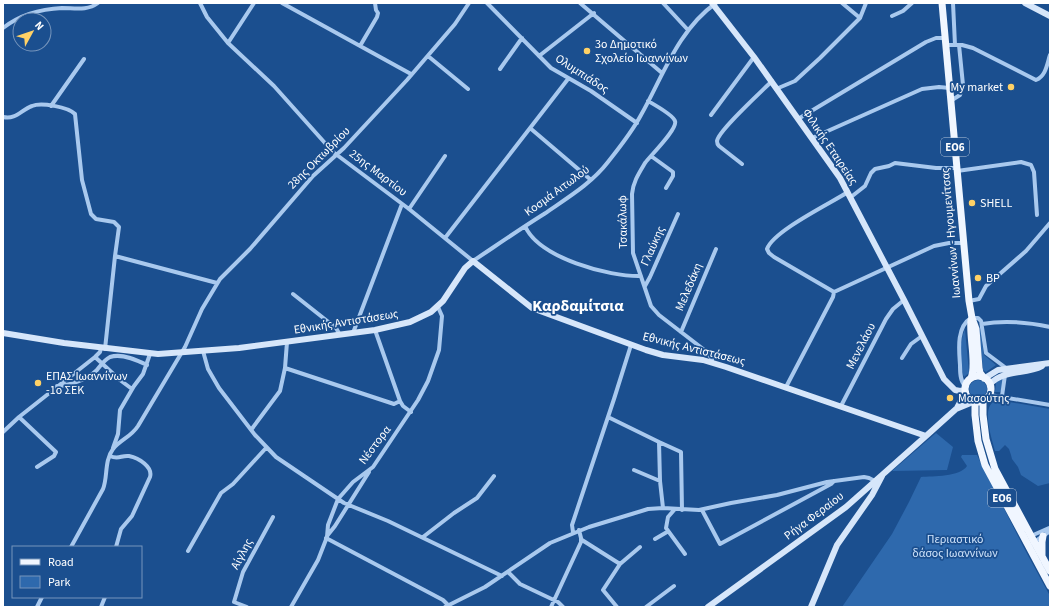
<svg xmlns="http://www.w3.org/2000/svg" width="1053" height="610" font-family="'Source Sans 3',sans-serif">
<rect width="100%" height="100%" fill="#1b4f8f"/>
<path fill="#2e69ad" d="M 980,327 L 984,355 L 996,365 L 986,372 L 983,370 L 979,328 Z
M 965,329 L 969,373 L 964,377 C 959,365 959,342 965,329 Z
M 1000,379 L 1004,379 L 1001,391 L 1000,392 L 995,392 L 996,383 Z
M969 389a9 9 0 1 1 18 0a9 9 0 1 1-18 0Z
M 998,400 L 1050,409 L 1050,483 L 1038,486 L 1021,475 L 1018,467 L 1012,459 L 1011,455 L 1009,449 L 1005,445 L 999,451 L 995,451 C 992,439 979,403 998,400 Z
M 936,433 L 953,447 L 947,470 L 892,471 Z
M 962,455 L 977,455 L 1024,548 L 1050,596 L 1050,607 L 842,607 L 892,534 L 909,502 L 921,477 C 933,476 960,477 967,466 L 961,457 Z"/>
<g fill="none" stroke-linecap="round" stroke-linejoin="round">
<path stroke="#a9c9ee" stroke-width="4" d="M 200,3 L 207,17 L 228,43 L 274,86 L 333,152 L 409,209 L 473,261 C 497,245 520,229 544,214 C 567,198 591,184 608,162 C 619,148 632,132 641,115 C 663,76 678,30 716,3
M 282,3 L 411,74
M 487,3 L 551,68 L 591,91 L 637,123
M 580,3 L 662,73
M 663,3 L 688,30
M 842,3 L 860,18
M 953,3 L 955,45
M 892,16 L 903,11 L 912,3
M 3,28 C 21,14 40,9 62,8 C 75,8 87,11 98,3
M 228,43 L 254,3
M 947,45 L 962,45 L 973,48 L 1036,80 C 1046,76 1047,64 1050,55
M 360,46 L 377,17 L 378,13 L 376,10 L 375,3
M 428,56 L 468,89
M 539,56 L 594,13
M 500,69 L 522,38
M 776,89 L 795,81 L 820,58 L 860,18 L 866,3
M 952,100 L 960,95 L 963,85 L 959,45
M 648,101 C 655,105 673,115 675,121 C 678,129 650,156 645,163 C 639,173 633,182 632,194 L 633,253 L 651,306 L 659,315 L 707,352 L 712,359 L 712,362
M 51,106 L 84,59
M 711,115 L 754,57
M 3,117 C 16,120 21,110 32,106 C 41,102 68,107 75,114 L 82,180 L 91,214 L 96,219 L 114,222 L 119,227 L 115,256
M 798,119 L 926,42 L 936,38 L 946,38
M 530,128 L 591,180
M 812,138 L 922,89 L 939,87 L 950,88
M 651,156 L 673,172 L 673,176 L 666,188
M 742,164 L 719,146 C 717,144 717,143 717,141 C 718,131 762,91 772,81
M 957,171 L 1021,162 L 1031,165 L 1034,172 L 1037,215
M 848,192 C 831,203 773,231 767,249 L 769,253 L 774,257 L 834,292 L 934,246 L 949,243 L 963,243
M 851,197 L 865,186 L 871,173 L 875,169 L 889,166 L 895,163 L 936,168 L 956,168
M 409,209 L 445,156
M 525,226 C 539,258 609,277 641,276
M 445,238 L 568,79
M 645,286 L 650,277 L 678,214
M 293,294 L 336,328 L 340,335
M 969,301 L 979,299 L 986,286 L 1026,251 L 1050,223
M 982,324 C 1005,320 1027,322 1050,327
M 375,330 L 400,401 L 403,406 L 411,412
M 681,332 L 716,249
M 353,333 L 402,204
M 105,349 L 115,256 L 217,283
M 203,351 L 208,369 L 219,388 L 255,435 L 276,457 L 344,503 L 388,521 L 502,576
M 95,357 L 120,380 L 132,389
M 902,358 L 911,344 L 922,336
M 285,368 L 394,404 L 400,401
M 57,386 C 69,386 88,379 97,370 C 101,365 104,360 110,357 C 122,353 137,360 147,365
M 965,386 C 960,381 960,372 960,365 C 959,351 956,327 971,318 L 978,318 L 981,321 L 986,353 L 1006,368
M 786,387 L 833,297 L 834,292
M 990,395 L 1050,405
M 1002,396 L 1005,375
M 841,406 L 886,319 L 893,309 L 904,300
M 19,417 L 56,452 L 54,456 L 37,467
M 608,417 L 659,442 L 660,481 L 663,508
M 251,430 L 280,391 L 285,368 L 287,342
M 3,432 L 19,417 L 95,357 L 100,352 L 101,348
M 659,442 L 681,452 L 682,510
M 113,448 L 118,434 L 120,410 L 134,386 L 143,374 L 150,354
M 110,456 C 119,460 121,455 129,456 C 139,458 153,467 150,477 L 132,516 L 121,529 L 116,547
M 634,470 L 660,481
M 675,509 L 668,517 L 666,528 L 685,554
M 702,510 L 720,544 L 831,484 L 834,481
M 573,532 L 572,525 L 614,399 L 631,345
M 327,536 L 335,526 L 369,472
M 1031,536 L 1049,528
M 423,537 L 454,513 L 477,498 L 494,476
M 326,538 L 443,600 L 448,605
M 655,539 L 667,532
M 582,540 L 620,564 L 603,590 L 617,607
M 1033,543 L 1050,531
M 71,547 L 103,489 C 108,477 104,461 113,449 C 120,440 131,437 138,426 L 185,347 L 202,309 L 220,279 L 250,249 L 313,176 L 344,148 L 407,80 L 455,24 L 469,3
M 188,551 L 221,493 L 233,484 L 266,448
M 620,564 L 640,547
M 508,572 L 520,584 L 558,602 L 563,607
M 37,607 L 42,597
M 101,607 L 105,597
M 247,607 L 234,602 L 243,572 L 273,517
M 291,607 L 318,560 L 327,537 L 328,525 L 338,499 L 353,482 L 373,467 L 418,400 L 428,381 L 439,350 L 442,316 L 438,307
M 445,607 L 485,587 L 550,543 L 589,527 L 648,509 L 663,508 L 699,510 L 731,503 L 777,495 L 827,482 L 864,477 L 869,478 L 875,481
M 551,607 L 581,542 L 581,538 L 579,530
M 646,607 L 674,586"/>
<path stroke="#d6e6fa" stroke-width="6" d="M 712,3 L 754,57 L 840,178 L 904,300 L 944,379 L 955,390 L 960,391 L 965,390
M 1025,3 L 1050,16
M 3,333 L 64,343 L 158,354 L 239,348 L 375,330 L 410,322 L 431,312 L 443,301 L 465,268 L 473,261 L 532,308 L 646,350 L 663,355 L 703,360 L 726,367 L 926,436 L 956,409 L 973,402
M 985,378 L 998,370 L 1050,363
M 990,384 C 1004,369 1025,375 1042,366
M 957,408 L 965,393
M 708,607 L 846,507 L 926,436
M 811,607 L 837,545 L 872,495 L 882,476"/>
<path stroke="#f0f6ff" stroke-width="7" d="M 942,3 L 969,301 L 972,318 L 976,329 L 979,368 L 980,373 L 984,378
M965 389a13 13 0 1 1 26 0a13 13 0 1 1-26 0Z
M 971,378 C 977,365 969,337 971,320
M 975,402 L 975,415 L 978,441 L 985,465 L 1050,586
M 983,402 L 983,415 L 986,439 L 995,469 L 1050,571
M 1042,555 L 1042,542 L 1043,536"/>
</g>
<g fill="#ffd166" stroke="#1b4f8f" stroke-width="1.5">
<circle cx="587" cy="51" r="4"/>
<circle cx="1011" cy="87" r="4"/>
<circle cx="972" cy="203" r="4"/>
<circle cx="978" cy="278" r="4"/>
<circle cx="38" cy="383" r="4"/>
<circle cx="950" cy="398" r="4"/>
</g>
<g text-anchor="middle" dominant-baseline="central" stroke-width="3.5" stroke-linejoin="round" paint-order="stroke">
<g fill="#1b4f8f" stroke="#bbcadd" stroke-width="1">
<rect x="941" y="138" width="28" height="18" rx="3"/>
<rect x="988" y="489" width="28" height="18" rx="3"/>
</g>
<g font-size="11" font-weight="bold" fill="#fff">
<text x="955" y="147">ΕΟ6</text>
<text x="1002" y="498">ΕΟ6</text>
</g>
<g font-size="12" fill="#fff" stroke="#1b4f8f" text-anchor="start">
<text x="595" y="44">3ο Δημοτικό<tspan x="595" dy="14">Σχολείο Ιωαννίνων</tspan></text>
<text x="1003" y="87" text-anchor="end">My market</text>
<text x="980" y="203">SHELL</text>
<text x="986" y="278">BP</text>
<text x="46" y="376">ΕΠΑΣ Ιωαννίνων<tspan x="46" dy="14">-1ο ΣΕΚ</tspan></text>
<text x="958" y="398">Μασούτης</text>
</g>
<g font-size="12" fill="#fff" stroke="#1b4f8f">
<text transform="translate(582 74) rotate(33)">Ολυμπιάδος</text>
<text transform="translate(830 147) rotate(56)">Φιλικής Εταιρείας</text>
<text transform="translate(319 158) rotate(-45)">28ης Οκτωβρίου</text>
<text transform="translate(378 173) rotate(37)">25ης Μαρτίου</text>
<text transform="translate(557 191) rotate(-36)">Κοσμά Αιτωλού</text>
<text transform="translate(623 222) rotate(-91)">Τσακάλωφ</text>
<text transform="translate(951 233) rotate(-95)">Ιωαννίνων - Ηγουμενίτσας</text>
<text transform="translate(653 246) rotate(-66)">Γλαύκης</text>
<text transform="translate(689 287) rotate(-67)">Μελεδάκη</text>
<text transform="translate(346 322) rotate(-9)">Εθνικής Αντιστάσεως</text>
<text transform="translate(861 346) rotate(-63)">Μενελάου</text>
<text transform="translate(694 349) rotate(14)">Εθνικής Αντιστάσεως</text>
<text transform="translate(375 445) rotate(-53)">Νέστορα</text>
<text transform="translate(814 516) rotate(-37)">Ρήγα Φεραίου</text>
<text transform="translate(242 554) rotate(-62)">Αίγλης</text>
</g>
<g font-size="12" fill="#cfe3fa" stroke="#1b4f8f">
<text x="955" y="539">Περιαστικό<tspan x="955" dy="14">δάσος Ιωαννίνων</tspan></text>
</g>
<g font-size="16" font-weight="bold" fill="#fff" stroke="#1b4f8f">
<text x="578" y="306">Καρδαμίτσια</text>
</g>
</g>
<rect width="1053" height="610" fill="none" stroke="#ffffff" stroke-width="8"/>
<rect x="12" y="546" width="130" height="52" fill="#1b4f8f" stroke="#7695bc"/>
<rect x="20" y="559" width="20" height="6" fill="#f0f6ff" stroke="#7695bc"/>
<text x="48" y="566" font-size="12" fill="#ffffff">Road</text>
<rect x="20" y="576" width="20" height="12" fill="#2e69ad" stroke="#7695bc"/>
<text x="48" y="586" font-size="12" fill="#ffffff">Park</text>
<g transform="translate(32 32) rotate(50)"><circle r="19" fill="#1b4f8f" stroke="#7695bc"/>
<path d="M0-3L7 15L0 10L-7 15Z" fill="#ffd166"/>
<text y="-6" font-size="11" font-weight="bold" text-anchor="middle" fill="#ffffff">N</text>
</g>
</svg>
